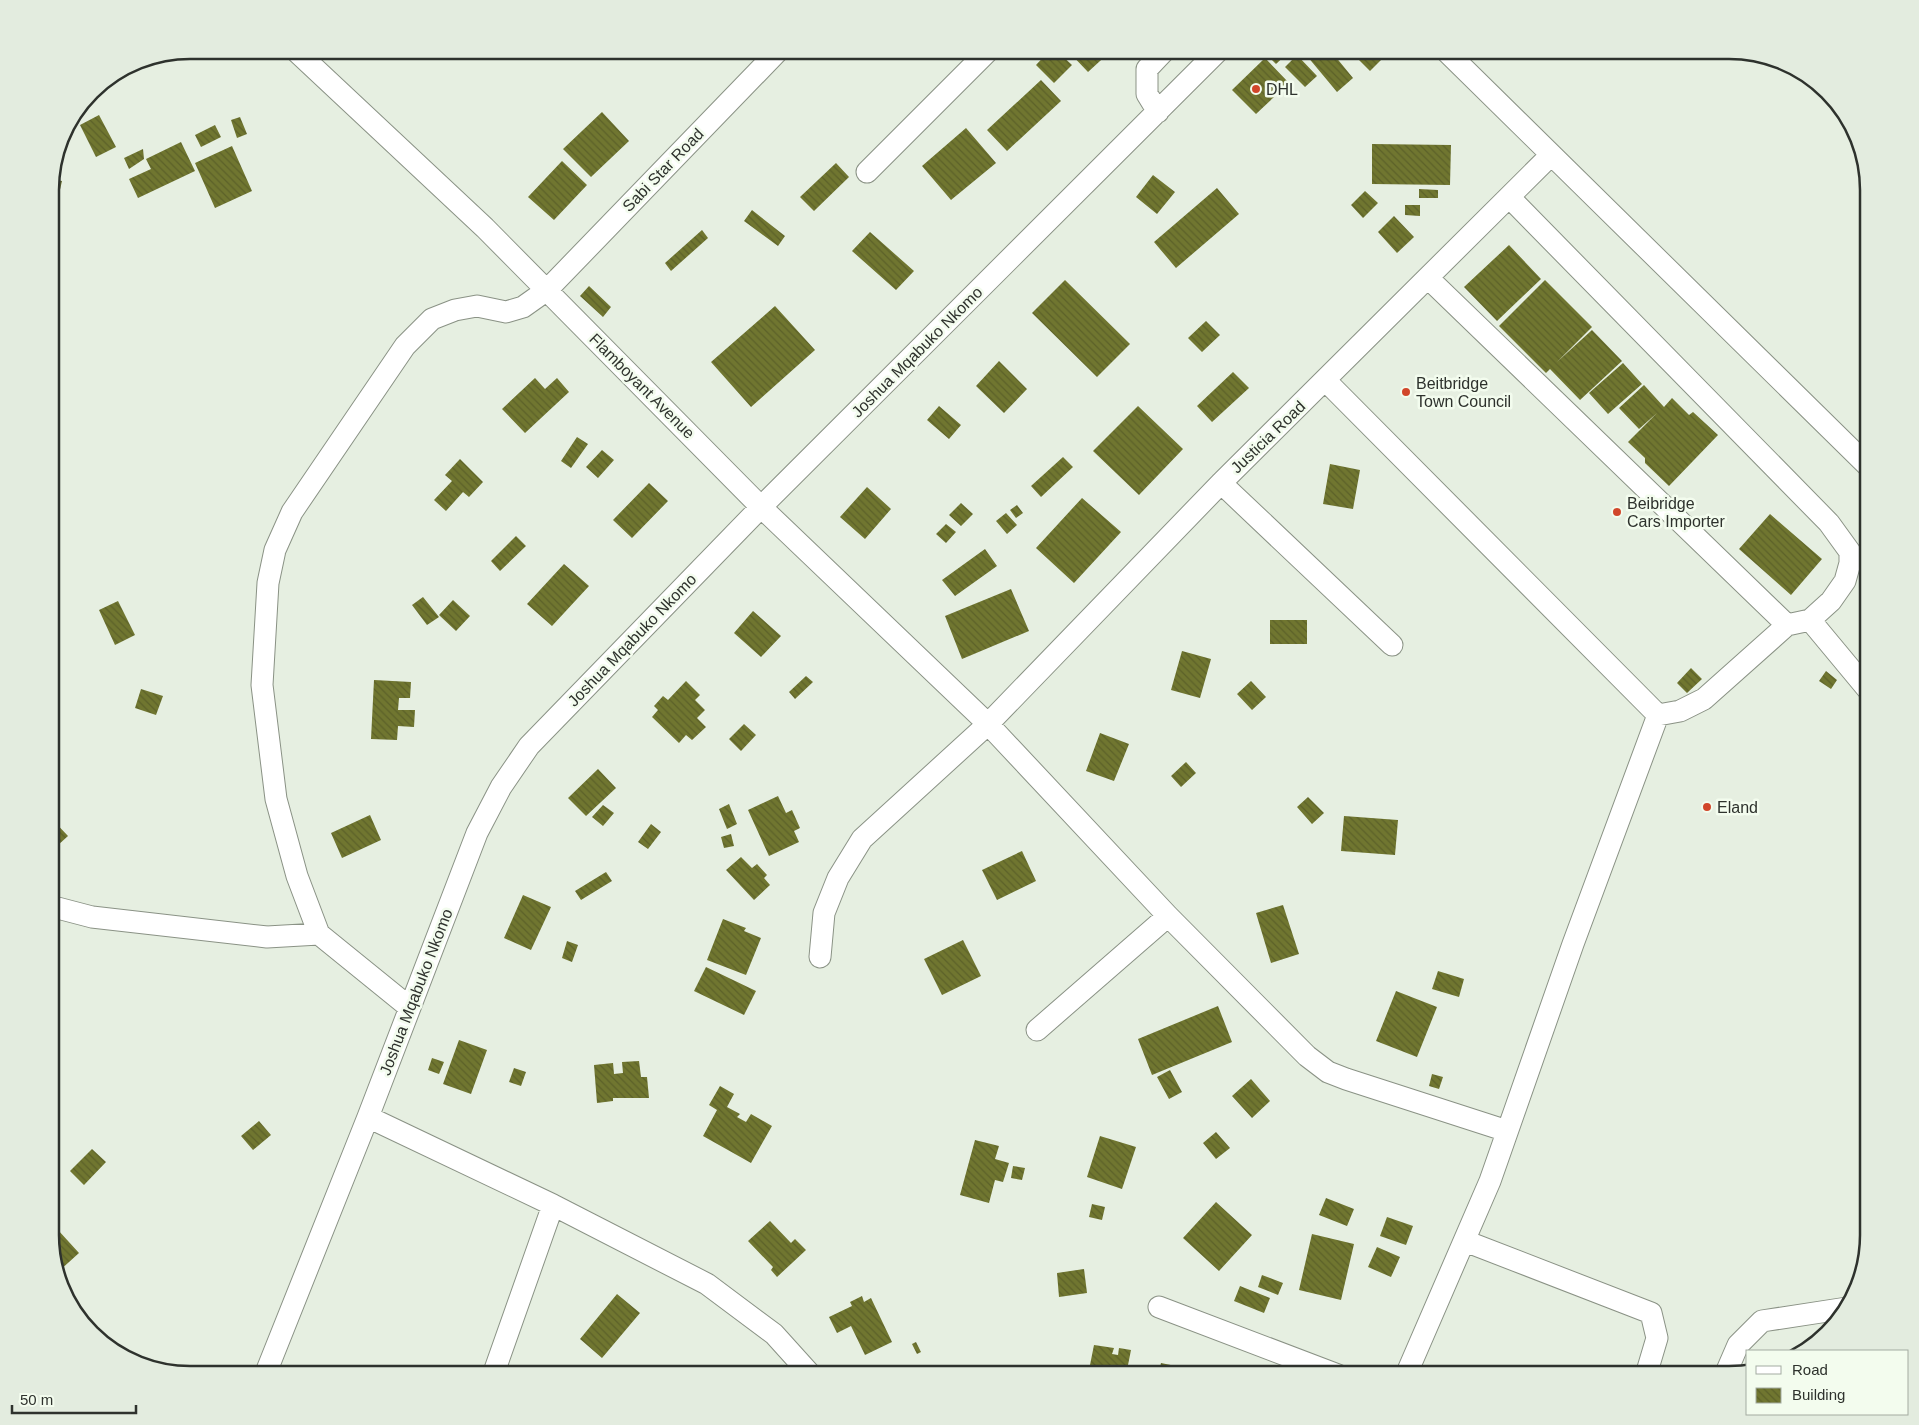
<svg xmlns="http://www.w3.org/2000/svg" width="1919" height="1425" font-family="Arial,sans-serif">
<defs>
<pattern id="building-back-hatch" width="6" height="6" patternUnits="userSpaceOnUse" patternTransform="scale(1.25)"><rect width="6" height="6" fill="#707630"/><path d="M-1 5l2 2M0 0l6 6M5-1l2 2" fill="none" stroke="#5c6129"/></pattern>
</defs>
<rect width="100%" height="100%" fill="#e6efe1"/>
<path fill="url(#building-back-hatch)" d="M 1050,50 L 1056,50 L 1072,65 L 1054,83 L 1036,65 Z
M 1067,50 L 1112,50 L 1088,72 Z
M 1276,50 L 1291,50 L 1276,64 L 1269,57 Z
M 1302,50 L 1330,50 L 1353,78 L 1337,92 Z
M 1349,50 L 1391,50 L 1370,71 Z
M 1297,55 L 1317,76 L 1305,87 L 1285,67 Z
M 1265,58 L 1289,83 L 1256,114 L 1232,90 Z
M 1041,80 L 1061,101 L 1007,151 L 987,130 Z
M 602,112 L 629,141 L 591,177 L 563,149 Z
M 99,115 L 116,147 L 96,157 L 80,125 Z
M 240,117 L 247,134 L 237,138 L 231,120 Z
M 215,125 L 221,137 L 201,147 L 195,135 Z
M 966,128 L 996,163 L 951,200 L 922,166 Z
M 181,142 L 195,171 L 138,198 L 129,179 L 151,169 L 146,159 Z
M 1372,144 L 1451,145 L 1450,185 L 1372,184 Z
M 232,146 L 252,191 L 215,208 L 195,163 Z
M 143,149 L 144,159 L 129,169 L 124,158 Z
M 562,161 L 587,185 L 554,220 L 528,197 Z
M 836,163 L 849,177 L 814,211 L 800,197 Z
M 1153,175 L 1175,192 L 1157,214 L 1136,197 Z
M 51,179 L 62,181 L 59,194 L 50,193 Z
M 1217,188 L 1239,214 L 1176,268 L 1154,242 Z
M 1419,189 L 1438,190 L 1438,198 L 1419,198 Z
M 1365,191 L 1378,203 L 1363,218 L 1351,205 Z
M 1405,205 L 1420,205 L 1420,216 L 1405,215 Z
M 752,210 L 785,236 L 778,246 L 744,221 Z
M 1394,216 L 1414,237 L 1397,253 L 1378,232 Z
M 702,230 L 708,238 L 671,271 L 665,263 Z
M 870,232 L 914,271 L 896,290 L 852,251 Z
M 1509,245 L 1541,279 L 1497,321 L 1464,287 Z
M 1065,280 L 1130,344 L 1097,377 L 1032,313 Z
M 1545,280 L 1592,327 L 1557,362 L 1592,330 L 1622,361 L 1580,400 L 1550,369 L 1546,373 L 1499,326 Z
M 589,286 L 611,307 L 603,317 L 580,296 Z
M 775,306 L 815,350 L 751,407 L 711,362 Z
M 1206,321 L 1220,335 L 1202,352 L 1188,338 Z
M 999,361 L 1027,389 L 1004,413 L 976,386 Z
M 1623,363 L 1642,384 L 1608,414 L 1589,393 Z
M 1233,372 L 1249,388 L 1212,422 L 1197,406 Z
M 535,378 L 545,389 L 557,378 L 569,392 L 525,433 L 502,409 Z
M 1644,385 L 1664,407 L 1672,398 L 1689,415 L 1693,412 L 1718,435 L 1669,486 L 1645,463 L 1645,458 L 1628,442 L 1657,413 L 1639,429 L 1619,408 Z
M 939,406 L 961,425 L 949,439 L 927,420 Z
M 1138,406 L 1183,449 L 1139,495 L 1093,451 Z
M 577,437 L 588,444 L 571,468 L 561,461 Z
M 602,450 L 614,460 L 598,478 L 586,467 Z
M 1063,457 L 1073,467 L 1041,497 L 1031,486 Z
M 460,459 L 483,482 L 469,497 L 463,492 L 446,511 L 434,500 L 452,481 L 445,475 Z
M 1330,464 L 1360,470 L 1353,509 L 1323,504 Z
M 649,483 L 668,501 L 632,538 L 613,520 Z
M 867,487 L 891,509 L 865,539 L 840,517 Z
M 1082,498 L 1121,532 L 1074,583 L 1036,548 Z
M 961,503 L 973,514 L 961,526 L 949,515 Z
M 1017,505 L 1023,513 L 1016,518 L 1010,510 Z
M 1006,513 L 1017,525 L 1007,534 L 996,521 Z
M 1770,514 L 1822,559 L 1791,595 L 1739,549 Z
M 946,524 L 956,532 L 946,543 L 936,534 Z
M 516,536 L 526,546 L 500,571 L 491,561 Z
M 985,549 L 997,566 L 955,596 L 942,580 Z
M 564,564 L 589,586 L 552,626 L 527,604 Z
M 1011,589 L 1029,631 L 962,659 L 945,616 Z
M 423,597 L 439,617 L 427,625 L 412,605 Z
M 453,600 L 470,616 L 456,631 L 439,615 Z
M 118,601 L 135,635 L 115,645 L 99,610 Z
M 753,611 L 781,636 L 761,657 L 734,633 Z
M 1270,620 L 1307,620 L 1307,644 L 1270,644 Z
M 1182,651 L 1211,659 L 1200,698 L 1171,690 Z
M 1691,668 L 1702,679 L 1687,693 L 1677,683 Z
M 1826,671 L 1837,680 L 1831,689 L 1819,681 Z
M 806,676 L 813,682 L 795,699 L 789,692 Z
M 374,680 L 411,682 L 410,698 L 399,698 L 398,710 L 415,710 L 414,727 L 398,726 L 397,740 L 371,739 Z
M 686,681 L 700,695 L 695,700 L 705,710 L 697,718 L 706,727 L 692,740 L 686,735 L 679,743 L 652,717 L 658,710 L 654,706 L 663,696 L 668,700 Z
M 1251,681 L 1266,697 L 1252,710 L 1237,694 Z
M 141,689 L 163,696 L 156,715 L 135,708 Z
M 744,724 L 756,735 L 741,751 L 729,739 Z
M 1100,733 L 1129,744 L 1114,781 L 1086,771 Z
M 1186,762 L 1196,773 L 1181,787 L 1171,776 Z
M 598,769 L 616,788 L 586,816 L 568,798 Z
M 778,796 L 786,813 L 792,810 L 800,828 L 794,831 L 799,842 L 769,856 L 748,810 Z
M 1308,797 L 1324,813 L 1312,824 L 1297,807 Z
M 729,804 L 737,824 L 727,829 L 719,809 Z
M 603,805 L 614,813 L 603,826 L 592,817 Z
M 370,815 L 381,840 L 342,858 L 331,833 Z
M 1344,816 L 1398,820 L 1395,855 L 1341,851 Z
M 50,817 L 68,836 L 57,846 L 50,839 Z
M 651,824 L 661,832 L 648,849 L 638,842 Z
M 731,834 L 734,846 L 724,848 L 721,837 Z
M 1022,851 L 1036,881 L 997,900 L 982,870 Z
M 741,857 L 752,868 L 757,864 L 767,875 L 764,878 L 770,885 L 754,900 L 726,870 Z
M 606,872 L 612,881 L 581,900 L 575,891 Z
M 523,895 L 551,907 L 531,950 L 504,938 Z
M 1283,905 L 1299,954 L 1271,963 L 1256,913 Z
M 723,919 L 746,928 L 744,931 L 761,938 L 746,975 L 707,960 Z
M 963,940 L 981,976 L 942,995 L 924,959 Z
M 567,941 L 578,945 L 572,962 L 562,958 Z
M 706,967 L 756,991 L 744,1015 L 694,991 Z
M 1438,971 L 1464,979 L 1459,997 L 1432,989 Z
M 1396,991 L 1437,1007 L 1417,1057 L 1376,1041 Z
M 1218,1006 L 1232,1042 L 1152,1075 L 1138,1039 Z
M 459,1040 L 487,1050 L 471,1094 L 443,1084 Z
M 432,1058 L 444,1062 L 439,1074 L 428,1070 Z
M 639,1061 L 641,1077 L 647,1077 L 649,1098 L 613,1098 L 613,1101 L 597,1103 L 594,1065 L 613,1063 L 614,1074 L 623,1073 L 622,1062 Z
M 514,1068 L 526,1072 L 521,1086 L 509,1082 Z
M 1170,1070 L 1182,1092 L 1169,1099 L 1157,1077 Z
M 1432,1074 L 1443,1077 L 1439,1089 L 1429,1086 Z
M 1251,1079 L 1270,1101 L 1252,1118 L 1232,1096 Z
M 720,1086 L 734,1094 L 727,1107 L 740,1114 L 737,1117 L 746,1122 L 751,1114 L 772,1126 L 751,1163 L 703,1136 L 717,1110 L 709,1105 Z
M 259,1121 L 271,1135 L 253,1150 L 241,1136 Z
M 1216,1132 L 1230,1148 L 1216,1159 L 1203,1143 Z
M 1100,1136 L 1136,1147 L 1122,1189 L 1087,1177 Z
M 975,1140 L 999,1146 L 995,1159 L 1009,1163 L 1003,1182 L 995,1180 L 989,1203 L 960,1195 Z
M 92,1149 L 106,1162 L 84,1185 L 70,1171 Z
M 1013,1166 L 1025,1168 L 1022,1180 L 1011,1178 Z
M 1326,1198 L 1354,1209 L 1347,1226 L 1319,1215 Z
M 1216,1202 L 1252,1235 L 1219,1271 L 1183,1238 Z
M 1092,1204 L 1105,1207 L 1102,1220 L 1089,1217 Z
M 1387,1217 L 1413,1226 L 1406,1245 L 1380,1236 Z
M 770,1221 L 791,1243 L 795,1239 L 806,1250 L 777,1277 L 771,1270 L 773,1267 L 748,1241 Z
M 58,1230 L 79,1253 L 58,1272 L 50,1244 L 50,1237 Z
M 1312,1234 L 1354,1244 L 1341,1300 L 1299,1290 Z
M 1377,1247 L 1400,1257 L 1391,1277 L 1368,1267 Z
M 1084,1269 L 1087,1293 L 1059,1297 L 1057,1273 Z
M 1262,1275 L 1283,1283 L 1278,1295 L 1258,1287 Z
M 1240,1286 L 1270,1298 L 1264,1313 L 1234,1301 Z
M 617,1294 L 640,1313 L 602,1358 L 580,1339 Z
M 862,1296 L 864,1302 L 871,1298 L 892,1342 L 865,1355 L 851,1326 L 837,1333 L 829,1317 L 852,1306 L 850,1302 Z
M 916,1342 L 921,1352 L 917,1354 L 912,1344 Z
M 1094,1345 L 1114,1348 L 1112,1354 L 1118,1355 L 1119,1348 L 1131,1350 L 1126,1375 L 1088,1375 Z
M 1161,1363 L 1190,1369 L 1189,1375 L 1158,1375 Z"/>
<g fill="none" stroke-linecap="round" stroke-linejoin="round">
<g stroke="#8a9285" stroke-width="23">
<path id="minor" d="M 295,50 L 485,228 L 761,507 L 988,724 L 1168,916 L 1307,1056 L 1328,1072 L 1346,1079 L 1507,1131
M 1445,50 L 1869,467
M 1158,112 L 1147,94 L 1147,69 L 1165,50
M 867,172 L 989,50
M 1510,198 L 1829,523 L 1850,552 L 1850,563 L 1845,581 L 1831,601 L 1810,620 L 1787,625 L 1704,699 L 1680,711 L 1658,715
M 1428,278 L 1787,625
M 1326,381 L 1658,715
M 1221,483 L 1392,645
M 1810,620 L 1869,691
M 50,906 L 92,917 L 267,937 L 319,934 L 409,1007
M 319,934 L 297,876 L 276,799 L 262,685 L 268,583 L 275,550 L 292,512 L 405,346 L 432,319 L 455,310 L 477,306 L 506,312 L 523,307 L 547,290 L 779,50
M 820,957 L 824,913 L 838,878 L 862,839 L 988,724 L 1221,483 L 1551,155
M 1037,1030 L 1168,916
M 368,1117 L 553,1205 L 707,1284 L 774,1334 L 811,1375
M 1465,1241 L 1651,1313 L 1657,1338 L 1646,1375
M 1159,1307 L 1338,1375
M 265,1375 L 368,1117 L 477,833 L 501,787 L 529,746 L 761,507 L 1219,50
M 493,1375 L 553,1205
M 1406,1375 L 1490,1181 L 1573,944 L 1658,715
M 1725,1375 L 1738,1345 L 1762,1321 L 1847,1308"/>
</g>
<use href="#minor" stroke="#fff" stroke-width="21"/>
</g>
<g fill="#d1462a" stroke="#f3fcee" stroke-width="2">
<circle cx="1256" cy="89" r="5"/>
<circle cx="1406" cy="392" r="5"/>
<circle cx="1617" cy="512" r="5"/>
<circle cx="1707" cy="807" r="5"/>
</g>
<g text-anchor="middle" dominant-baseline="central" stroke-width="5" stroke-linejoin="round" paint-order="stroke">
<g font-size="16" fill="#2e322d" stroke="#f3fcee" text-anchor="start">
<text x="1266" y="89">DHL</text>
<text x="1416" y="383">Beitbridge<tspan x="1416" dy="18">Town Council</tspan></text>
<text x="1627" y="503">Beibridge<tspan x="1627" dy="18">Cars Importer</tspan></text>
<text x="1717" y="807">Eland</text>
</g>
<g font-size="16" fill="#2e322d" stroke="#f3fcee">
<text transform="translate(663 170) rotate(-46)">Sabi Star Road</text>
<text transform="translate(917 352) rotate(-45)">Joshua Mqabuko Nkomo</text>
<text transform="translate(642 386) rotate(45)">Flamboyant Avenue</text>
<text transform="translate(1268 437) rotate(-44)">Justicia Road</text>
<text transform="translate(632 640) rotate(-46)">Joshua Mqabuko Nkomo</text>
<text transform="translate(416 992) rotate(-69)">Joshua Mqabuko Nkomo</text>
</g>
</g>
<path d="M0 0H1919V1425H0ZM190 59H1729A131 131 0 0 1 1860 190V1235A131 131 0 0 1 1729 1366H190A131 131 0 0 1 59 1235V190A131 131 0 0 1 190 59Z" fill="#e3ecdf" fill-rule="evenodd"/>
<path fill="none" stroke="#2e322d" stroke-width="2.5" d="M190 59H1729A131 131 0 0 1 1860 190V1235A131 131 0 0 1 1729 1366H190A131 131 0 0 1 59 1235V190A131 131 0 0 1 190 59Z"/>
<rect x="1746" y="1350" width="162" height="65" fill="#f3fcee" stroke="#a4aba1"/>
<rect x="1756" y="1366" width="25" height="8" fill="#ffffff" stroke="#a4aba1"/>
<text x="1792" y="1375" font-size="15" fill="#2e322d">Road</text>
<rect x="1756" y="1388" width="25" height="15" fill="url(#building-back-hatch)" stroke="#a4aba1"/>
<text x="1792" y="1400" font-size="15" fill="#2e322d">Building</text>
<path d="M12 1405v8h124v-8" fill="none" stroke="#2e322d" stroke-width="2.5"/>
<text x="20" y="1405" font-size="15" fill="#2e322d" stroke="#f3fcee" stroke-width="4" paint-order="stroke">50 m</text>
</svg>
